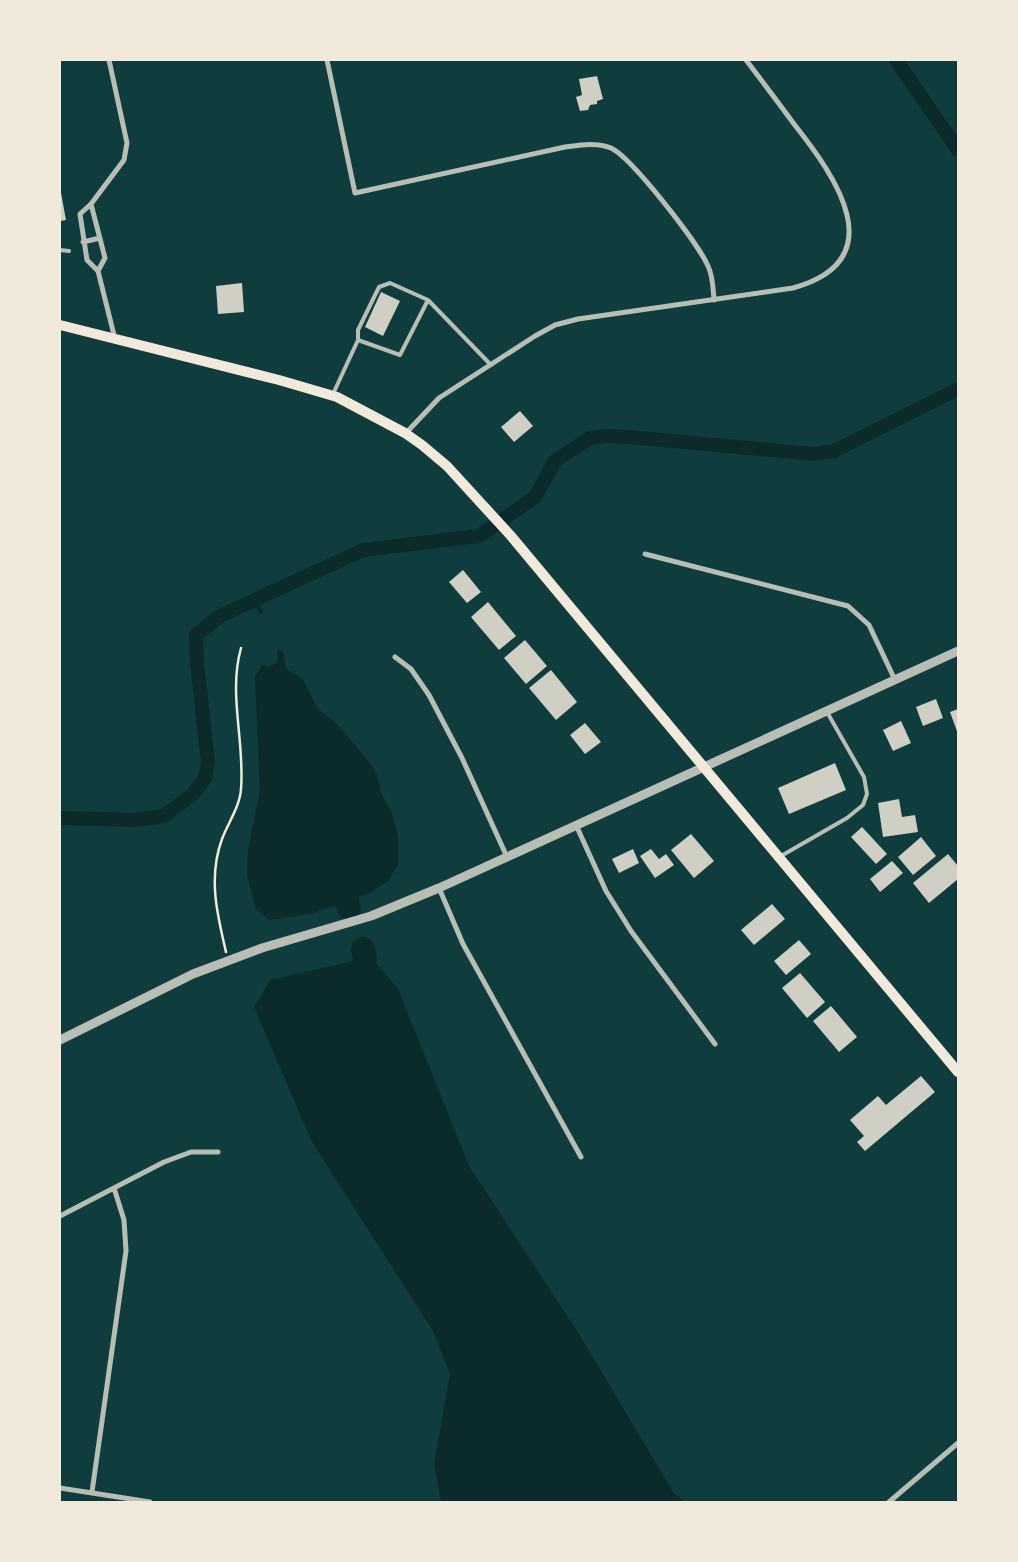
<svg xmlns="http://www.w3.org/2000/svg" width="1018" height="1562" font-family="'Alegreya Sans',sans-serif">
<rect width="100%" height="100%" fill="#0f3d3e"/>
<path fill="#0a2a2b" d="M 277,650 L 283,651 L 286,669 L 303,679 L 318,709 L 335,722 L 370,763 L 377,775 L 381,793 L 391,810 L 398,837 L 398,865 L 388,881 L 369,893 L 311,914 L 269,920 L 256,909 L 247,875 L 248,850 L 260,790 L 255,677 L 262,665 L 270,667 L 278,661 Z
M 371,957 L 398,989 L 469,1166 L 579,1334 L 673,1492 L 684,1502 L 441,1502 L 434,1464 L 450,1374 L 433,1331 L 312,1142 L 254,1007 L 270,980 Z"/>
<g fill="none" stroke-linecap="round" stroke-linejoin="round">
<path stroke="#0a2a2b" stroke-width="4" d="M 255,601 L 261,612"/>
<path stroke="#0a2a2b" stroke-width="14" d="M 896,60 L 958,150
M 60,818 L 136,820 L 164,816 L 193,794 L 205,778 L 208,762 L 197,663 L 196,635 L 220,616 L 363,550 L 479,536 L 535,497 L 555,461 L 590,438 L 606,436 L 630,437 L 813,454 L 834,451 L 958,389"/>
<path stroke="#0a2a2b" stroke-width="24" d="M 338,871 L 349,908
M 357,989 L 365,959 L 363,949"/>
</g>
<path fill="#cfcfc3" d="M 597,76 L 603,99 L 597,101 L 597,104 L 590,105 L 588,110 L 580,111 L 576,97 L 582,95 L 579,79 Z
M 61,193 L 66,220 L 60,221 L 60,194 Z
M 242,283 L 244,312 L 218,314 L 216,286 Z
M 381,292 L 400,301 L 383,336 L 365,327 Z
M 520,411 L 533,426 L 514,442 L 501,427 Z
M 463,570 L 481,592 L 467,603 L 449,582 Z
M 488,602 L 516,636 L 499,650 L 471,617 Z
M 525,640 L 547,666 L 526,684 L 504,658 Z
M 551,670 L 577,702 L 556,720 L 529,688 Z
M 936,699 L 943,718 L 923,726 L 916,707 Z
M 958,709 L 958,734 L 950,712 Z
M 901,721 L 911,743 L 893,751 L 883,730 Z
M 585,723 L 601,742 L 585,754 L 570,735 Z
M 835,763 L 846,790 L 789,814 L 778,788 Z
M 899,799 L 902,817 L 915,815 L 918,832 L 883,837 L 878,803 Z
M 862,827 L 887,854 L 876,864 L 851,837 Z
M 691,834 L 714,861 L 694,878 L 671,850 Z
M 921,837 L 936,856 L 913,875 L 898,857 Z
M 633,849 L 639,863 L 619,873 L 612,859 Z
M 651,849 L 659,859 L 666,854 L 674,865 L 655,878 L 640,856 Z
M 948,854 L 958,866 L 958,879 L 929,903 L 913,883 Z
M 892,861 L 903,873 L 880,892 L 870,879 Z
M 772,904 L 785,919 L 754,945 L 741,930 Z
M 799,940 L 811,954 L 786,975 L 774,961 Z
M 800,973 L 825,1002 L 807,1018 L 782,988 Z
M 831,1006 L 857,1037 L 839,1052 L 813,1021 Z
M 921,1076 L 935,1092 L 865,1151 L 857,1142 L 864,1136 L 850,1120 L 878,1096 L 886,1105 Z"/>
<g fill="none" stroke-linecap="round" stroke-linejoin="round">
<path stroke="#f1e9da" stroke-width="2.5" d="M 226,952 C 217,914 208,877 222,839 C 228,823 240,806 241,789 C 245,742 228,694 241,648"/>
<path stroke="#b8beb3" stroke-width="4" d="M 60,250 L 69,251
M 358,340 L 358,330 L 379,287 L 390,283 L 428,300
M 333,394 L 358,340 L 400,355 L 428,300 L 491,365
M 781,856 L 847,818 L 863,805 L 867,794 L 864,777 L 827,712"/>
<path stroke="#b8beb3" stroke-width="5" d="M 109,60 L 127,143 L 124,160 L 91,204 L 80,214 L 87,260 L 98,271 L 115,339
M 327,60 L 355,193 L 565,147 C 580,145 596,142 611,148 C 631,157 698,243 708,266 C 713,276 713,288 714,300
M 91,204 L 105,258 L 98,271
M 83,242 L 100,238
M 406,433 L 439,398 L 535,336 L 555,325 L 578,319 L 793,288 C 894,260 836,177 794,124 C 778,102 762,81 746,60
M 645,554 L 848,606 L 869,625 L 895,680
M 395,657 L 411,669 L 429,695 L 462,758 L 507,857
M 576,825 L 606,891 L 631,931 L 715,1044
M 439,888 L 463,944 L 581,1157
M 60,1216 L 164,1162 L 191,1152 L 218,1152
M 60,1488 L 150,1502
M 92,1492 L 126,1251 L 124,1220 L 114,1188
M 889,1502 L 958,1443"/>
<path stroke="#b8beb3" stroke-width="9" d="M 60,1040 L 193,974 L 262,948 L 371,916 L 439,888 L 958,651"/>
<path stroke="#f1e9da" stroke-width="10" d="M 60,325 L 279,380 L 337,397 L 405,433 L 422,445 L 447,466 L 511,536 L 958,1072"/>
</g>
<rect width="1018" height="1562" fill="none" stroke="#f1e9da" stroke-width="122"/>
</svg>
